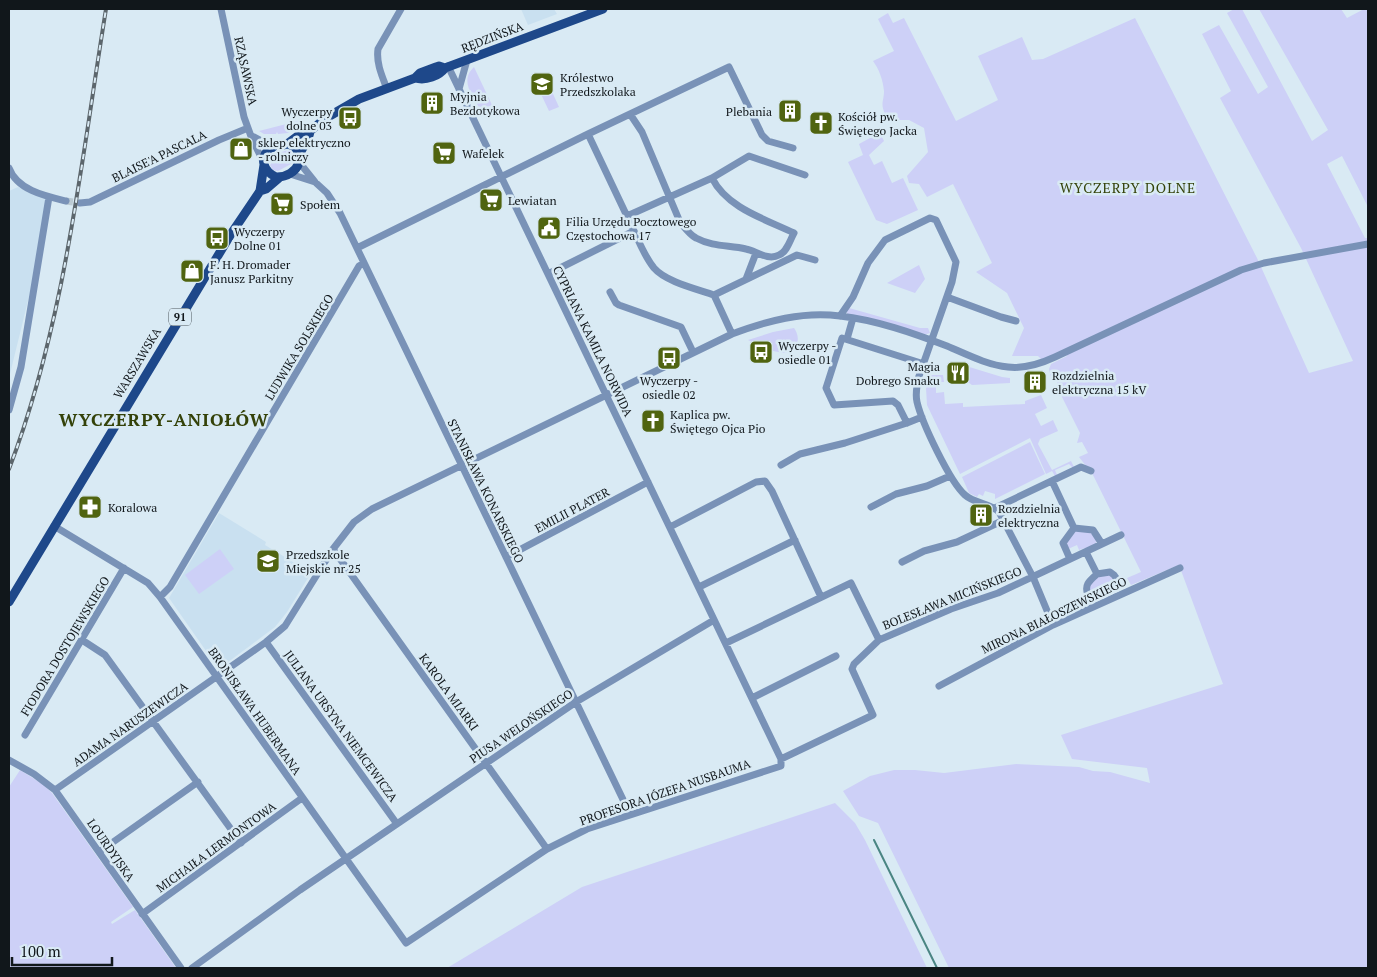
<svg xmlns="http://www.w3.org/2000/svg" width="1377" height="977" font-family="'PT Serif',serif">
<rect width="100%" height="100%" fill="#d9eaf4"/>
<path fill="#c9e0f0" d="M 521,9 L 554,9 L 557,14 L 528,25 Z
M 18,187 L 46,199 L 38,260 L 9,378 L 9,191 Z
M 219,513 L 266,542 L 265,545 L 311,573 L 287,612 L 275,627 L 220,668 L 218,668 L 169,598 Z"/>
<path fill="#cdd0f7" d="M 1234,9 L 1242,9 L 1312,141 L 1328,130 L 1259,9 L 1341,9 L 1347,18 L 1364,9 L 1368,9 L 1368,207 L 1342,156 L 1327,164 L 1365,238 L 1368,238 L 1368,968 L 949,968 L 878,823 L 859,816 L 843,791 L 870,776 L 894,770 L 915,770 L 944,773 L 1016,764 L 1079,767 L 1093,771 L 1110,772 L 1150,783 L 1147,768 L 1072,759 L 1061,735 L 1223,684 L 1179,565 L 1131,585 L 1127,578 L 1141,572 L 1092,473 L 1093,468 L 1086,466 L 1079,457 L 1088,453 L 1082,442 L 1077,443 L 1080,433 L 1058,389 L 1057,380 L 1052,381 L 1049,369 L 1051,364 L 1067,356 L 1064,349 L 1042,360 L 1038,356 L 1012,356 L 1024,328 L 1007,293 L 976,272 L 992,263 L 953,184 L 927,197 L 919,184 L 909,183 L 907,176 L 928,152 L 924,128 L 909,120 L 898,120 L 897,114 L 885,114 C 880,103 884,101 884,91 C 883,80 879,69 873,61 L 894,51 L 878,19 L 888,13 L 893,23 L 904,18 L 956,121 L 998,100 L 978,56 L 1022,37 L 1032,60 L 1043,59 L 1135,18 L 1257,258 L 1309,373 L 1353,361 L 1301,248 L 1220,98 L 1231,91 L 1202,34 L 1219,25 L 1258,94 L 1268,87 L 1227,13 Z
M 474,67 L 492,105 L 481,111 C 473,96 459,81 474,67 Z
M 548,83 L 559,107 L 549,111 L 539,90 L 541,89 L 541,87 Z
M 302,120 L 303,121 L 288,133 L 278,134 L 277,132 L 276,134 L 264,134 L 259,131 Z
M 882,137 L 884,141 L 869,155 L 874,165 L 882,161 L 892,183 L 903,178 L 918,210 L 887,224 L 876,220 L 848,162 L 863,155 L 859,144 L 870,138 Z
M 289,150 L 292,152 L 293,159 L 291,164 L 278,171 L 273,170 L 270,165 L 281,152 Z
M 919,265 L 925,279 L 915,293 L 887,283 Z
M 849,308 L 920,328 L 928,328 L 930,333 L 924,335 L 847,314 L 847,310 Z
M 794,328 C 797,332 799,338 797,343 C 790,364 760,345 748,340 L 773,332 Z
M 966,366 L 1002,377 L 1010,378 L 1010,383 L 972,385 L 965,380 Z
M 929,375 L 943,375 L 944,382 L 936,382 L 936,393 L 944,392 L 945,404 L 963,403 L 963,407 L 1025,404 L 1025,401 L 1041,395 L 1047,408 L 1035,414 L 1041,426 L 1053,420 L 1058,431 L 1040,439 L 1038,444 L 1052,470 L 1071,461 L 1074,467 L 1073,468 L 1069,464 L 1055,470 L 1057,475 L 1055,476 L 1052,471 L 1046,474 L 1030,438 L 960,474 L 927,405 L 926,388 Z
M 1030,442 L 1045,474 L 995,499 L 995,494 L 985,491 L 983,496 L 979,494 L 977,497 L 969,493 L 962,477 Z
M 1075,530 L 1091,531 L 1097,539 L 1096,543 L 1086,549 L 1085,548 L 1079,550 L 1077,545 L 1068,549 L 1066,541 Z
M 220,549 L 234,569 L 199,594 L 185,575 Z
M 1110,575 C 1115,581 1116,583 1113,589 L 1115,592 L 1096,600 L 1096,597 L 1090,594 L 1090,584 L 1098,577 Z
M 20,770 L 44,785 L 52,793 L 133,907 L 111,922 L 112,924 L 135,910 L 176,968 L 9,968 L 9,787 Z
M 835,803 L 855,823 L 865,840 L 927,968 L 447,968 L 582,887 Z"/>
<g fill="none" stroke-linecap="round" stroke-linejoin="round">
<path stroke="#4a8583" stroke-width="2" d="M 874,840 L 937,968"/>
<path stroke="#bbcad3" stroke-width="7" stroke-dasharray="7 3.5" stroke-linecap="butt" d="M 66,201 L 80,203"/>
<path stroke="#7992b7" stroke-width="7" d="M 221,9 L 244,117 L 252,139 L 263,161
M 387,89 C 382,76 376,63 378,49 L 401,9
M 459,89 L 467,60
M 630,114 L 642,132 L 680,222 C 685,228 690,235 696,238 C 713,247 729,245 746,249 C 756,251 768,261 779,255 C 787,252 790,240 794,233 C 765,219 727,208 712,178
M 252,136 L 273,147
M 299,162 L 315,182 L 327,193 L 340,213 L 630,814
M 9,168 C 17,190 45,196 66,201
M 290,174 L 315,182
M 80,203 L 90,202 L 219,140 L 248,128
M 627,216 L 712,178 L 749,156 L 805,175
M 634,231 C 640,244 645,257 654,268 C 666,282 697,289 714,295 L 732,334
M 357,248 L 588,134 L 729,67 L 762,135 L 768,141 L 793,148
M 548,274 L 634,231 L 588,134
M 746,279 L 756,253
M 610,292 L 616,303 L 619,305 L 681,327 L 693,352
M 714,295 L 797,255 L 815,260
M 947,297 L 1001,317 L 1016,321
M 840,316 L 853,297 L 868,263 L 885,240 L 930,218 L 936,220 L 956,262 L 952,282 L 918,379 C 917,387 915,394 917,402 C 922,423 950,482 965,495 C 975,504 990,503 999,512 L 1033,577 L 1053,625
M 847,339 L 853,318
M 9,410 L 21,367 L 49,197
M 907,423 L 898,405 L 893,401 L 834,405 L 826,388 L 842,338 L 924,364
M 781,465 L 800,454 L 845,443 L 907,423 L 922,417
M 1052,481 L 1074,528
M 871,507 L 896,494 L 927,486 L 950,476
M 995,508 L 1081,467 L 1091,471
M 54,526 L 148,583 L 160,597 L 406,943 L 547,849 L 587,829 L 781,766 L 781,759 L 448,66
M 670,527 L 756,482 L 765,481 L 772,491 L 821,597
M 333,549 L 547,849
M 1086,552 L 1097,574 C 1089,581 1084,585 1088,595
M 506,557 L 648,482
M 1070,559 L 1063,543 L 1074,528 L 1093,530 L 1102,544
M 902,562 L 924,551 L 957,542 L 1004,520
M 1097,574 L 1110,572 L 1114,575 L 1119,582
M 699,587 L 795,540
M 160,597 L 170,587 L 359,266 L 364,263
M 82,640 L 105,655 L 241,843
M 266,642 L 397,824
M 726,643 L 851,583 L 879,640
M 939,686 L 1053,625 L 1180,568
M 752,698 L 836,656
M 25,735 L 124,568
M 781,759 L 873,715 L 852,669 L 854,664 L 879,640 L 951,609 L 998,593 L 1121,535
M 9,760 L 34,774 L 55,790 L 181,968
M 55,790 L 266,642 L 285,626 L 333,549 L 354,522 L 372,509 L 732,334 C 767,321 803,311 840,316 C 876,320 913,333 947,346 C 966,354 987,365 1008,367 C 1025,369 1040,364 1055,357 L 1241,270 L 1264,263 L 1368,244
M 99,852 L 198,782
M 142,914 L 302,798
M 192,968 L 300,890 L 576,702 L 714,620"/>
<path stroke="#1e488a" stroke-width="9" d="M 445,68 L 603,9
M 415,78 C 426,81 439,76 445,68
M 287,144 L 303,132 L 310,131 L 326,118 L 359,99 L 415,78 L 420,73 L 436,67 L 439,66 L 445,68
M 287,144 C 311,151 298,178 276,177 C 263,171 259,158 270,148 Z
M 299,156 C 302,147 309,141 310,131
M 260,191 L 264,165
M 9,602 L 231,234 L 260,191 L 266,189 L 280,177"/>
<g stroke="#5c666c" stroke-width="4">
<path id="rail" d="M 9,469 C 65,323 81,162 106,9"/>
</g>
<use href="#rail" stroke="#d9eaf4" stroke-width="2" stroke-dasharray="5.5" stroke-linecap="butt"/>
</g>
<defs>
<g id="school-square" transform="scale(1.25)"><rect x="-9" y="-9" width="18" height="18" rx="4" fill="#506410" stroke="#d9eaf4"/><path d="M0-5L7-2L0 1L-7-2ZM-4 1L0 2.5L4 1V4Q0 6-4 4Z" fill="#fff"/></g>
<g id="building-square" transform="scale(1.25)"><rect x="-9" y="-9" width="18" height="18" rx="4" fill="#506410" stroke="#d9eaf4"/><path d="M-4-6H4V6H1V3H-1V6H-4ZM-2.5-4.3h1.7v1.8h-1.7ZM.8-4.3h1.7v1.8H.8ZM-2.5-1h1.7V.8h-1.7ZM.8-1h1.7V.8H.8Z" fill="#fff"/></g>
<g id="bus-square" transform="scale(1.25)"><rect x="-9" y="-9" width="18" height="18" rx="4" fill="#506410" stroke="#d9eaf4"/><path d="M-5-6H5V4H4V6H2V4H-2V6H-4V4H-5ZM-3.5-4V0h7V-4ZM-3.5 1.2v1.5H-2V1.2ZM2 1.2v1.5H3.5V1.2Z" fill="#fff"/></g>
<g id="church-square" transform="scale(1.25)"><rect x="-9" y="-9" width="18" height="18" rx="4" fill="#506410" stroke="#d9eaf4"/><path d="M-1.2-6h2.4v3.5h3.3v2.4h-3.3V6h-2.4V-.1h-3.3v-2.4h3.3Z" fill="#fff"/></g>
<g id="shop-square" transform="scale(1.25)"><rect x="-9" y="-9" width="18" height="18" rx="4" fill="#506410" stroke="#d9eaf4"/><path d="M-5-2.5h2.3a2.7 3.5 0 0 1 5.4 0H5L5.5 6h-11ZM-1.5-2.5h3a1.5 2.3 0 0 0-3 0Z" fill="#fff"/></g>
<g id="supermarket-square" transform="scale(1.25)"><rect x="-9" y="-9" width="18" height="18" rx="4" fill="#506410" stroke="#d9eaf4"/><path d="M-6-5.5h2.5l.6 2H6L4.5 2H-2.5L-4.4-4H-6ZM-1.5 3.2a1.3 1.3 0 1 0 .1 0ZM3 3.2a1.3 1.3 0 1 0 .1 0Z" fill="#fff"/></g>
<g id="civic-square" transform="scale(1.25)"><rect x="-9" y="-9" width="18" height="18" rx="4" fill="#506410" stroke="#d9eaf4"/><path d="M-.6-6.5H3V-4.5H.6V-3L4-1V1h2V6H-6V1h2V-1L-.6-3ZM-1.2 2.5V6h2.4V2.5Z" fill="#fff"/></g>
<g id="restaurant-square" transform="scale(1.25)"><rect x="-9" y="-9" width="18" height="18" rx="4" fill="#506410" stroke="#d9eaf4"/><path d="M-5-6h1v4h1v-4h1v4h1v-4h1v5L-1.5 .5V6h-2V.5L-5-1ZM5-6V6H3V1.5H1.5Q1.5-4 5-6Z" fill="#fff"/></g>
<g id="pharmacy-square" transform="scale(1.25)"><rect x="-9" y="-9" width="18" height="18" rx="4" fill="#506410" stroke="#d9eaf4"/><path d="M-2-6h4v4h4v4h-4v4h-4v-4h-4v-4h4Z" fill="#fff"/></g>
</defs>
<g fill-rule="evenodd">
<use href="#school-square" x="542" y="84"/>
<use href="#building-square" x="432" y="103"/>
<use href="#building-square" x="790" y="111"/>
<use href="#bus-square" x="350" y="118"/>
<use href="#church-square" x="821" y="123"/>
<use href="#shop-square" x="241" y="149"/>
<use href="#supermarket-square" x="444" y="153"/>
<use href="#supermarket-square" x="491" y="200"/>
<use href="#supermarket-square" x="282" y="204"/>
<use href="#civic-square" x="549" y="228"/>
<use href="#bus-square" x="217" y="238"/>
<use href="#shop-square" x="192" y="271"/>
<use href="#bus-square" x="761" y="352"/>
<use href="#bus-square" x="669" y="358"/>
<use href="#restaurant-square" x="958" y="373"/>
<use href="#building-square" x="1035" y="382"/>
<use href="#church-square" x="653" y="421"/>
<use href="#pharmacy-square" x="90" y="507"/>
<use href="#building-square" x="981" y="515"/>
<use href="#school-square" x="268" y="561"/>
</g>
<g text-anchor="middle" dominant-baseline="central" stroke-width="5" stroke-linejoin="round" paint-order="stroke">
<rect fill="#d9eaf4" stroke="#4d565c" stroke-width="1" x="169" y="308.5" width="22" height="17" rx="4"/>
<g font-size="11" font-weight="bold" fill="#11171b">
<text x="180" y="317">91</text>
</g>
<g font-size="12" fill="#11171b" stroke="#d9eaf4">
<text transform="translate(492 37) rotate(-21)">RĘDZIŃSKA</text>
<text transform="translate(246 71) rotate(78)">RZĄSAWSKA</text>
<text transform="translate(159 156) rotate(-26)">BLAISE'A PASCALA</text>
<text transform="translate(593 341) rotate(64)">CYPRIANA KAMILA NORWIDA</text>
<text transform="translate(299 347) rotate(-59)">LUDWIKA SOLSKIEGO</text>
<text transform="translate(137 363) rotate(-59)">WARSZAWSKA</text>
<text transform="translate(486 491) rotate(64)">STANISŁAWA KONARSKIEGO</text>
<text transform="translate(572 510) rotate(-28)">EMILII PLATER</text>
<text transform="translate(952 598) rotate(-22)">BOLESŁAWA MICIŃSKIEGO</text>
<text transform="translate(1054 615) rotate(-26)">MIRONA BIAŁOSZEWSKIEGO</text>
<text transform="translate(65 646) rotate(-59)">FIODORA DOSTOJEWSKIEGO</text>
<text transform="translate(449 692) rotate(54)">KAROLA MIARKI</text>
<text transform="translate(255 711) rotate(55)">BRONISŁAWA HUBERMANA</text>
<text transform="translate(130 724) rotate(-35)">ADAMA NARUSZEWICZA</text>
<text transform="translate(341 726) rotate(54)">JULIANA URSYNA NIEMCEWICZA</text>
<text transform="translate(521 726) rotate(-34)">PIUSA WELOŃSKIEGO</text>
<text transform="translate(665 792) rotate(-19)">PROFESORA JÓZEFA NUSBAUMA</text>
<text transform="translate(216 847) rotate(-36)">MICHAIŁA LERMONTOWA</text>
<text transform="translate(111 850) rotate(55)">LOURDYJSKA</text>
</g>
<g font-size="12" fill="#11171b" stroke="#d9eaf4" text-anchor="start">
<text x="560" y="77">Królestwo<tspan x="560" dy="14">Przedszkolaka</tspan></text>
<text x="450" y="96">Myjnia<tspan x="450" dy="14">Bezdotykowa</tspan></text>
<text x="332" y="111" text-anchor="end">Wyczerpy<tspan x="332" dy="14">dolne 03</tspan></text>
<text x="772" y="111" text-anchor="end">Plebania</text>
<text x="838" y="116">Kościół pw.<tspan x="838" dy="14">Świętego Jacka</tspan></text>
<text x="258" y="142">sklep elektryczno<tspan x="258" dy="14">- rolniczy</tspan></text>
<text x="462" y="153">Wafelek</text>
<text x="508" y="200">Lewiatan</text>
<text x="300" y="204">Społem</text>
<text x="566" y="221">Filia Urzędu Pocztowego<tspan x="566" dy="14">Częstochowa 17</tspan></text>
<text x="234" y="231">Wyczerpy<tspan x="234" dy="14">Dolne 01</tspan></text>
<text x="210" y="264">F. H. Dromader<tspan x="210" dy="14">Janusz Parkitny</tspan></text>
<text x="778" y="345">Wyczerpy -<tspan x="778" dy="14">osiedle 01</tspan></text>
<text x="940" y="366" text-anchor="end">Magia<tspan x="940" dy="14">Dobrego Smaku</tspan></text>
<text x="1052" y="375">Rozdzielnia<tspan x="1052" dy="14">elektryczna 15 kV</tspan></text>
<text x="669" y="380" text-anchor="middle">Wyczerpy -<tspan x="669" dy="14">osiedle 02</tspan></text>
<text x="670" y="414">Kaplica pw.<tspan x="670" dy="14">Świętego Ojca Pio</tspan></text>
<text x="108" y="507">Koralowa</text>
<text x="998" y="508">Rozdzielnia<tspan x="998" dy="14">elektryczna</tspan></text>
<text x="286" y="554">Przedszkole<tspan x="286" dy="14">Miejskie nr 25</tspan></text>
</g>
<g font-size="14" letter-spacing="1" fill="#344209" stroke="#d9eaf4">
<text x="1128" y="187">WYCZERPY DOLNE</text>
</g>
<g font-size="18" font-weight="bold" letter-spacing="1" fill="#344209" stroke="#d9eaf4">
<text x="164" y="419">WYCZERPY-ANIOŁÓW</text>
</g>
</g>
<rect width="1377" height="977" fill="none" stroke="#11171b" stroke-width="20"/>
<path d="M12 957v8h100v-8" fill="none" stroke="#11171b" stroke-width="2.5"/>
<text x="20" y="957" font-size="15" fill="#11171b" stroke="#d9eaf4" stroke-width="4" paint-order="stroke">100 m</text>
</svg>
